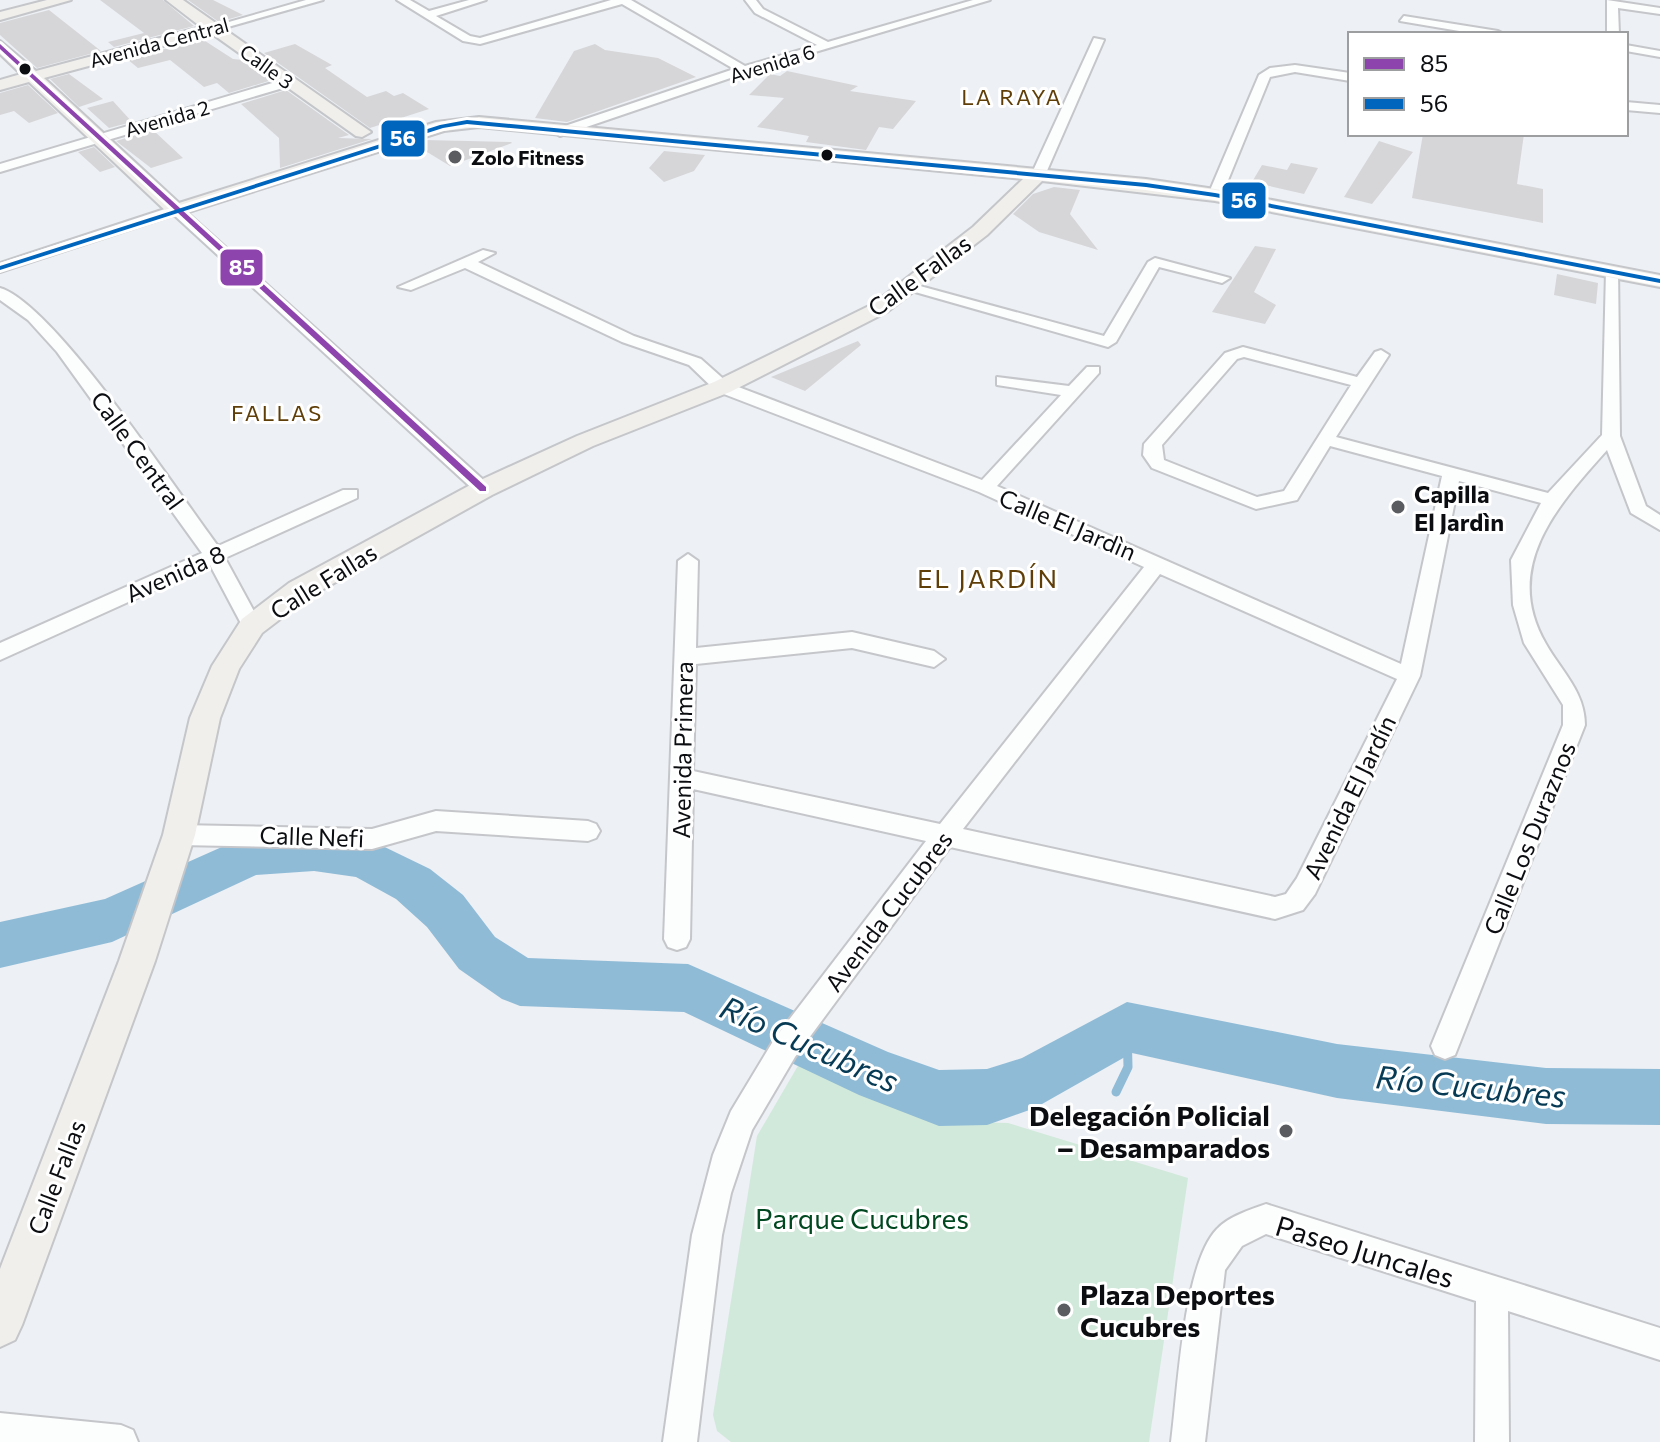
<svg xmlns="http://www.w3.org/2000/svg" width="1660" height="1442" font-family="Commissioner,sans-serif">
<rect width="100%" height="100%" fill="#edf0f4"/>
<path fill="#d1e9da" d="M 806,1052 L 897,1094 L 967,1122 L 1008,1123 L 1188,1178 L 1149,1442 L 731,1442 L 717,1431 L 713,1415 L 757,1136 Z"/>
<g fill="none" stroke-linecap="round" stroke-linejoin="round">
<path stroke="#8fbbd7" stroke-width="9" d="M 1116,1092 L 1128,1067 L 1127,1027"/>
<path fill="#8fbbd7" fill-rule="evenodd" d="M 314,831 L 364,837 L 430,869 L 463,895 L 495,937 L 528,958 L 688,964 L 888,1052 L 939,1070 L 987,1069 L 1022,1058 L 1127,1002 L 1337,1044 L 1546,1068 L 1660,1069 L 1660,1125 L 1546,1124 L 1337,1098 L 1132,1053 L 1035,1108 L 987,1125 L 939,1126 L 859,1095 L 684,1012 L 520,1006 L 502,999 L 459,969 L 427,927 L 396,899 L 356,877 L 314,871 L 256,875 L 112,942 L 0,968 L 0,922 L 105,899 L 251,834 Z"/>
</g>
<path fill="#d6d6d9" d="M 100,0 L 163,0 L 194,26 L 114,47 L 108,42 L 144,33 Z
M 188,0 L 213,0 L 243,15 L 219,22 Z
M 49,10 L 101,51 L 37,68 L 0,35 L 0,23 Z
M 202,39 L 233,59 L 243,60 L 272,80 L 229,93 L 217,83 L 204,87 L 170,60 L 138,68 L 127,59 Z
M 295,44 L 332,65 L 325,68 L 367,97 L 386,91 L 394,96 L 403,93 L 429,109 L 370,128 L 264,53 Z
M 595,44 L 605,50 L 658,58 L 696,77 L 567,122 L 535,118 L 574,51 Z
M 787,71 L 858,86 L 850,91 L 916,101 L 893,129 L 879,127 L 866,150 L 806,142 L 809,136 L 757,127 L 784,98 L 749,95 L 770,74 L 780,76 Z
M 69,74 L 103,99 L 79,107 L 50,79 Z
M 28,85 L 58,113 L 29,123 L 14,111 L 0,115 L 0,93 Z
M 286,90 L 349,135 L 338,138 L 372,139 L 280,168 L 279,138 L 241,104 Z
M 113,101 L 132,122 L 109,128 L 87,108 Z
M 153,130 L 183,158 L 151,168 L 116,141 Z
M 1423,134 L 1524,134 L 1517,184 L 1543,189 L 1543,223 L 1412,198 Z
M 425,140 L 511,142 L 512,143 L 450,166 L 414,144 Z
M 1379,141 L 1413,152 L 1372,204 L 1344,197 Z
M 94,147 L 115,167 L 100,172 L 78,152 Z
M 664,151 L 705,155 L 694,171 L 664,182 L 649,168 Z
M 1291,163 L 1318,168 L 1304,194 L 1252,182 L 1262,165 L 1287,170 Z
M 1054,187 L 1080,190 L 1070,214 L 1098,250 L 1039,232 L 1013,214 L 1033,194 Z
M 1255,246 L 1276,249 L 1254,292 L 1276,305 L 1265,324 L 1212,312 Z
M 1557,274 L 1598,283 L 1596,304 L 1554,295 Z
M 858,341 L 861,345 L 805,391 L 771,377 Z"/>
<g fill="none" stroke-linecap="round" stroke-linejoin="round">
<g stroke="#c4c6ca" stroke-width="4">
<path id="street" d="M 306,0 L 323,0 L 214,31 L 208,28 Z
M 397,0 L 410,0 L 429,11 L 469,0 L 486,0 L 436,16 L 470,36 L 480,38 L 611,0 L 631,0 L 745,66 L 817,45 L 755,13 L 745,0 L 756,0 L 763,9 L 828,42 L 973,0 L 990,0 L 748,72 L 560,136 L 554,132 L 556,129 L 734,69 L 622,4 L 480,44 L 463,41 Z
M 1607,0 L 1660,8 L 1660,14 L 1618,8 L 1619,34 L 1607,34 Z
M 1404,16 L 1498,31 L 1504,34 L 1477,34 L 1400,21 Z
M 1094,38 L 1104,40 L 1046,173 L 1034,176 L 1032,173 Z
M 1626,45 L 1660,51 L 1660,57 L 1626,51 Z
M 1295,65 L 1350,73 L 1350,81 L 1295,72 L 1270,77 L 1222,195 L 1210,198 L 1208,195 L 1259,75 L 1270,68 Z
M 289,78 L 293,79 L 293,85 L 0,172 L 0,164 Z
M 1626,102 L 1660,105 L 1660,113 L 1626,110 Z
M 171,207 L 181,207 L 489,485 L 489,493 L 477,493 L 174,215 L 0,272 L 0,263 Z
M 483,250 L 495,253 L 478,262 L 634,336 L 701,359 L 728,383 L 982,480 L 1061,395 L 997,385 L 997,377 L 1069,386 L 1087,367 L 1099,367 L 1099,373 L 997,486 L 1401,664 L 1442,476 L 1330,446 L 1297,500 L 1256,509 L 1152,468 L 1143,455 L 1144,444 L 1225,353 L 1243,347 L 1357,377 L 1375,352 L 1381,350 L 1389,355 L 1336,437 L 1548,493 L 1602,435 L 1606,271 L 1618,268 L 1620,436 L 1646,506 L 1660,515 L 1660,530 L 1631,513 L 1607,450 C 1558,505 1501,567 1546,644 C 1562,672 1585,692 1585,725 L 1455,1055 L 1445,1059 L 1435,1055 L 1431,1046 L 1563,725 L 1563,705 L 1524,643 L 1513,605 L 1511,560 L 1541,503 L 1459,481 L 1420,676 L 1315,894 L 1303,910 L 1275,919 L 950,847 L 795,1057 L 752,1130 L 731,1193 L 722,1235 L 697,1442 L 663,1442 L 692,1235 L 713,1155 L 731,1111 L 775,1038 L 926,841 L 693,789 L 690,939 L 686,947 L 677,950 L 668,947 L 664,939 L 678,561 L 688,554 L 698,561 L 696,648 L 852,632 L 934,651 L 945,659 L 934,667 L 852,648 L 696,664 L 693,771 L 940,824 L 1144,567 L 979,492 L 716,391 L 689,365 L 622,342 L 465,268 L 411,290 L 398,287 ZM 1244,357 L 1351,385 L 1284,491 L 1257,497 L 1164,460 L 1162,445 L 1237,359 ZM 1160,574 L 1397,679 L 1297,878 L 1286,894 L 1275,897 L 963,829 Z
M 1155,258 L 1230,278 L 1222,283 L 1159,267 L 1116,342 L 1108,347 L 901,288 L 909,283 L 1104,336 L 1148,262 Z
M 0,288 C 54,304 178,493 218,546 L 343,490 L 357,490 L 357,498 L 225,558 L 262,626 L 259,631 L 245,631 L 210,565 L 0,660 L 0,643 L 202,553 L 57,352 L 28,320 L 0,300 Z
M 436,811 L 588,821 L 596,824 L 600,831 L 596,838 L 588,841 L 436,831 L 372,849 L 179,845 L 171,842 L 167,835 L 171,828 L 179,825 L 372,829 Z
M 1266,1204 L 1660,1328 L 1660,1360 L 1508,1311 L 1509,1442 L 1475,1442 L 1476,1301 L 1266,1234 L 1242,1246 L 1225,1270 L 1205,1442 L 1171,1442 C 1178,1390 1183,1264 1217,1229 C 1229,1216 1250,1210 1266,1204 Z
M 0,1413 L 121,1425 L 133,1430 L 138,1442 L 0,1442 Z"/>
</g>
<g stroke="#c4c6ca" stroke-width="4">
<path id="secondary" d="M 47,0 L 71,0 L 0,20 L 0,12 Z
M 166,0 L 183,0 L 371,132 L 362,137 L 356,136 L 211,33 L 44,78 L 179,203 L 436,122 L 479,117 L 1146,179 L 1215,189 L 1660,275 L 1660,287 L 1215,201 L 1042,181 L 987,235 L 887,312 L 730,392 L 593,446 L 492,495 L 309,597 L 262,633 L 239,669 L 220,718 L 195,835 L 155,961 L 22,1325 L 15,1340 L 0,1347 L 0,1269 L 119,961 L 163,835 L 190,718 L 212,666 L 242,619 L 289,583 L 474,483 L 577,436 L 714,382 L 873,304 L 973,227 L 1023,179 L 479,127 L 444,131 L 176,216 L 169,214 L 29,82 L 0,90 L 0,80 L 21,74 L 0,54 L 0,41 L 36,71 L 201,27 Z"/>
</g>
<use href="#street" fill="#fcfdfd" fill-rule="evenodd"/>
<use href="#secondary" fill="#f0efec" fill-rule="evenodd"/>
<g stroke="#fff" stroke-width="6">
<path id="bus-1" d="M 0,44 L 486,487 L 486,491 L 480,491 L 0,49 Z"/>
</g>
<g stroke="#fff" stroke-width="6">
<path id="bus-2" d="M 467,120 L 1146,183 L 1215,193 L 1660,279 L 1660,283 L 1215,197 L 1146,187 L 467,124 L 443,128 L 0,270 L 0,266 L 440,125 Z"/>
</g>
<use href="#bus-1" fill="#8e44ad" fill-rule="evenodd"/>
<use href="#bus-2" fill="#0065bd" fill-rule="evenodd"/>
</g>
<g fill="#0b0d10" stroke="#fff" stroke-width="3">
<circle cx="25" cy="69" r="7"/>
<circle cx="827" cy="155" r="7"/>
</g>
<g fill="#5a5c60" stroke="#fff" stroke-width="3">
<circle cx="455" cy="157" r="8"/>
<circle cx="1398" cy="507" r="8"/>
<circle cx="1286" cy="1131" r="8"/>
<circle cx="1064" cy="1310" r="8"/>
</g>
<g text-anchor="middle" dominant-baseline="central" stroke-width="6" stroke-linejoin="round" paint-order="stroke">
<g font-size="20" fill="#0b0d10" stroke="#fff">
<text transform="translate(159 42) rotate(-15)">Avenida Central</text>
<text transform="translate(772 63) rotate(-17)">Avenida 6</text>
<text transform="translate(267 66) rotate(36)">Calle 3</text>
<text transform="translate(167 118) rotate(-16)">Avenida 2</text>
</g>
<g font-size="20" font-weight="bold" fill="#0b0d10" stroke="#fff" text-anchor="start">
<text x="471" y="157">Zolo Fitness</text>
</g>
<g font-size="22" letter-spacing="2" fill="#603e08" stroke="#fff">
<text x="1012" y="96">LA RAYA</text>
<text x="277" y="412">FALLAS</text>
</g>
<g font-size="24" fill="#0b0d10" stroke="#fff">
<text transform="translate(919 275) rotate(-36)">Calle Fallas</text>
<text transform="translate(138 450) rotate(54)">Calle Central</text>
<text transform="translate(1068 524) rotate(23)">Calle El Jardìn</text>
<text transform="translate(175 573) rotate(-24)">Avenida 8</text>
<text transform="translate(323 581) rotate(-32)">Calle Fallas</text>
<text transform="translate(682 750) rotate(-89)">Avenida Primera</text>
<text transform="translate(1349 797) rotate(-64)">Avenida El Jardín</text>
<text transform="translate(312 836) rotate(2)">Calle Nefi</text>
<text transform="translate(1529 838) rotate(-68)">Calle Los Duraznos</text>
<text transform="translate(888 911) rotate(-53)">Avenida Cucubres</text>
<text transform="translate(56 1177) rotate(-69)">Calle Fallas</text>
</g>
<g font-size="24" font-weight="bold" fill="#0b0d10" stroke="#fff" text-anchor="start">
<text x="1414" y="493">Capilla<tspan x="1414" dy="28">El Jardìn</tspan></text>
</g>
<g font-size="26" letter-spacing="2" fill="#603e08" stroke="#fff">
<text x="988" y="577">EL JARDÍN</text>
</g>
<g font-size="28" font-weight="bold" fill="#0b0d10" stroke="#fff" text-anchor="end">
<text x="1270" y="1115">Delegación Policial<tspan x="1270" dy="32">– Desamparados</tspan></text>
<text x="1080" y="1294" text-anchor="start">Plaza Deportes<tspan x="1080" dy="32">Cucubres</tspan></text>
</g>
<g font-size="28" fill="#014821" stroke="#fff">
<text x="862" y="1218">Parque Cucubres</text>
</g>
<g font-size="28" fill="#0b0d10" stroke="#fff">
<text transform="translate(1365 1251) rotate(17)">Paseo Juncales</text>
</g>
<g font-size="32" font-style="italic" fill="#073b55" stroke="#fff">
<text transform="translate(810 1043) rotate(24)">Río Cucubres</text>
<text transform="translate(1471 1085) rotate(6)">Río Cucubres</text>
</g>
</g>
<g stroke="#fff" stroke-width="3">
<rect x="380" y="119" width="46" height="39" rx="8" fill="#0065bd"/>
<rect x="1221" y="181" width="46" height="39" rx="8" fill="#0065bd"/>
<rect x="219" y="248" width="45" height="39" rx="8" fill="#8e44ad"/>
</g>
<g font-size="22" text-anchor="middle" font-weight="bold" fill="#fff">
<text x="403" y="146">56</text>
<text x="1244" y="208">56</text>
<text x="242" y="275">85</text>
</g>
<rect x="1348" y="32" width="280" height="104" fill="#ffffff" stroke="#9d9e9f" stroke-width="2"/>
<rect x="1364" y="58" width="40" height="12" fill="#8e44ad" stroke="#9d9e9f" stroke-width="2"/>
<text x="1420" y="72" font-size="24" fill="#0b0d10">85</text>
<rect x="1364" y="98" width="40" height="12" fill="#0065bd" stroke="#9d9e9f" stroke-width="2"/>
<text x="1420" y="112" font-size="24" fill="#0b0d10">56</text>
</svg>
